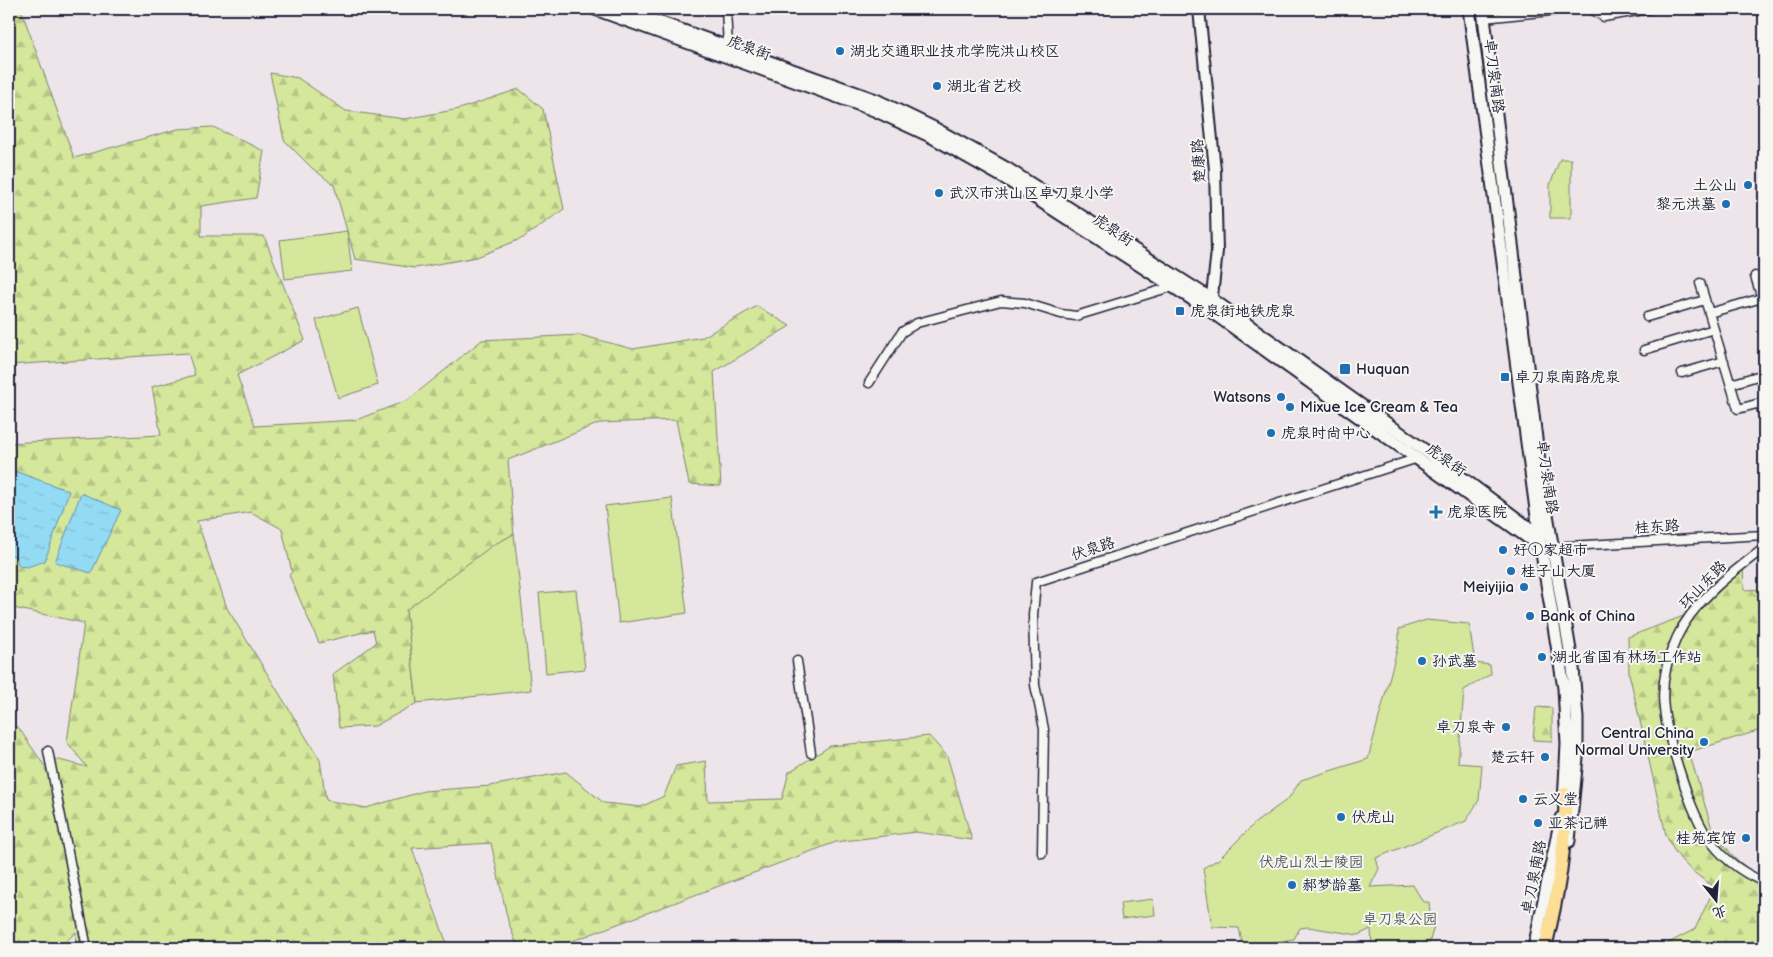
<svg xmlns="http://www.w3.org/2000/svg" width="1773" height="957" font-family="'Balsamiq Sans','LXGW WenKai TC',sans-serif">
<defs>
<pattern id="forest-firs" width="22" height="20" patternUnits="userSpaceOnUse" patternTransform="scale(1.25)"><rect width="22" height="20" fill="#d4e79b"/><path d="M5 1l3.5 6h-7zM16 11l3.5 6h-7z" fill="#b6c686"/></pattern>
<pattern id="water-ripples" width="26" height="14" patternUnits="userSpaceOnUse" patternTransform="scale(1.25)"><rect width="26" height="14" fill="#93dbf4"/><path d="M2 4q2-2 4 0t4 0M15 11q2-2 4 0t4 0" fill="none" stroke="#7ebcd2"/></pattern>
</defs>
<rect width="100%" height="100%" fill="#ede5ea"/>
<filter id="ink" filterUnits="userSpaceOnUse"><feTurbulence type="fractalNoise" baseFrequency=".02" numOctaves="2"/><feDisplacementMap in="SourceGraphic" scale="10" xChannelSelector="R" yChannelSelector="G"/><feConvolveMatrix kernelMatrix="1 2 1 2 8 2 1 2 1" color-interpolation-filters="sRGB"/></filter>
<g filter="url(#ink)">
<path fill="url(#forest-firs)" stroke="#7b846b" d="M 9,9 L 21,9 L 74,158 L 178,129 L 213,127 L 264,151 L 256,198 L 201,206 L 201,236 L 264,236 L 305,340 L 237,375 L 255,426 L 356,420 L 408,400 L 482,340 L 580,335 L 633,349 L 703,337 L 757,306 L 790,326 L 714,372 L 721,486 L 689,484 L 676,420 L 600,423 L 508,460 L 517,575 L 406,610 L 417,703 L 375,726 L 339,728 L 333,674 L 376,643 L 373,630 L 319,643 L 289,575 L 292,572 L 282,529 L 251,512 L 197,521 L 227,608 L 320,760 L 326,800 L 366,808 L 424,791 L 490,786 L 566,772 L 604,803 L 641,807 L 664,796 L 676,766 L 706,761 L 708,801 L 782,799 L 789,772 L 830,746 L 929,736 L 947,756 L 972,840 L 916,832 L 836,842 L 554,948 L 518,948 L 508,921 L 491,843 L 412,848 L 447,944 L 444,948 L 75,948 L 76,932 L 59,948 L 9,948 L 9,727 L 18,727 L 48,771 L 55,759 L 87,767 L 67,742 L 84,623 L 9,607 L 9,443 L 161,435 L 152,387 L 195,375 L 188,353 L 9,365 Z
M 270,73 L 298,78 L 346,111 L 405,119 L 459,109 L 519,89 L 543,109 L 564,209 L 523,238 L 477,257 L 415,268 L 355,259 L 334,185 L 312,168 L 284,140 Z
M 1743,567 L 1744,590 L 1764,589 L 1764,729 L 1689,752 L 1713,832 L 1735,858 L 1764,882 L 1764,948 L 1659,948 L 1695,929 L 1715,887 C 1692,873 1677,860 1666,835 L 1629,673 L 1628,637 L 1702,609 Z
M 1536,707 L 1552,708 L 1552,741 L 1533,740 Z"/>
<path fill="#d4e79b" stroke="#7b846b" d="M 1560,159 L 1571,159 L 1571,218 L 1550,218 L 1550,185 Z
M 347,231 L 352,271 L 285,279 L 280,240 Z
M 358,308 L 378,385 L 338,398 L 316,320 Z
M 672,498 L 687,613 L 619,623 L 605,506 Z
M 514,534 L 531,690 L 417,703 L 406,610 L 493,545 Z
M 576,590 L 585,669 L 546,673 L 539,593 Z
M 1426,620 L 1469,624 L 1475,663 L 1490,665 L 1491,674 L 1464,690 L 1458,763 L 1482,765 L 1479,800 L 1466,821 L 1376,858 L 1379,869 L 1370,887 L 1413,885 L 1423,902 L 1429,902 L 1430,913 L 1435,922 L 1428,948 L 1372,948 L 1371,929 L 1358,935 L 1308,927 L 1300,928 L 1294,939 L 1243,947 L 1239,928 L 1212,927 L 1203,868 L 1219,859 L 1255,823 L 1288,799 L 1301,780 L 1368,759 L 1399,642 L 1399,629 Z
M 1153,899 L 1155,915 L 1122,919 L 1120,903 Z"/>
<path fill="url(#water-ripples)" stroke="#6691aa" d="M 9,469 L 69,491 L 45,561 L 27,567 L 19,566 L 15,556 L 9,554 Z
M 81,493 L 121,510 L 91,573 L 55,562 Z"/>
<g fill="none" stroke-linecap="round" stroke-linejoin="round">
<g stroke="#22223b" stroke-width="11">
<path id="minor" d="M 726,9 L 728,47
M 1591,9 L 1604,17 L 1649,9
M 1484,18 L 1570,9
M 1755,276 L 1764,305
M 1700,283 L 1738,409 L 1764,402
M 1709,313 L 1762,298
M 1647,317 L 1705,300
M 1644,350 L 1714,329
M 1682,373 L 1724,361
M 869,383 L 902,332 L 917,323 L 1001,301 L 1025,303 L 1061,314 L 1076,316 L 1171,287
M 1731,384 L 1764,374
M 1760,404 L 1764,417
M 1551,547 L 1764,535
M 1764,548 C 1733,572 1694,600 1677,637 C 1654,687 1663,718 1679,769 C 1696,822 1710,859 1764,882
M 797,661 L 811,753
M 48,751 L 87,948
M 1042,853 L 1044,729 L 1035,685 L 1033,615 L 1036,582 L 1418,458"/>
</g>
<g stroke="#22223b" stroke-width="14">
<path id="tertiary" d="M 1199,9 L 1215,170 L 1217,251 L 1211,305"/>
</g>
<g stroke="#22223b" stroke-width="15">
<path id="secondary" d="M 595,9 L 874,110 L 930,136 L 1003,177 L 1209,310 L 1541,547
M 622,9 L 876,100 L 934,128 L 1006,168 L 1213,300 L 1430,454 L 1540,536
M 1469,9 L 1541,547 L 1564,688 L 1567,744 L 1564,803
M 1483,9 L 1541,479 L 1573,668 L 1577,718 L 1577,757 L 1569,841
M 1534,948 L 1561,818"/>
</g>
<g stroke="#22223b" stroke-width="16">
<path id="trunk" d="M 1545,948 C 1557,898 1567,845 1565,794"/>
</g>
<use href="#minor" stroke="#f6f6f2" stroke-width="8"/>
<use href="#tertiary" stroke="#f6f6f2" stroke-width="10"/>
<use href="#secondary" stroke="#f6f6f2" stroke-width="11"/>
<use href="#trunk" stroke="#fcde96" stroke-width="12"/>
</g>
</g>
<g fill="#1f6fb2" stroke="#f6f6f2" stroke-width="2">
<circle cx="840" cy="51" r="5"/>
<circle cx="937" cy="86" r="5"/>
<circle cx="1748" cy="185" r="5"/>
<circle cx="939" cy="193" r="5"/>
<circle cx="1726" cy="204" r="5"/>
<rect x="1175" y="306" width="10" height="10" rx="2.5"/>
<rect x="1339" y="363" width="12" height="12" rx="2.5"/>
<rect x="1500" y="372" width="10" height="10" rx="2.5"/>
<circle cx="1281" cy="397" r="5"/>
<circle cx="1290" cy="407" r="5"/>
<circle cx="1271" cy="433" r="5"/>
<path d="M1433.5 504.5h5v5h5v5h-5v5h-5v-5h-5v-5h5z"/>
<circle cx="1503" cy="550" r="5"/>
<circle cx="1511" cy="571" r="5"/>
<circle cx="1524" cy="587" r="5"/>
<circle cx="1530" cy="616" r="5"/>
<circle cx="1542" cy="657" r="5"/>
<circle cx="1422" cy="661" r="5"/>
<circle cx="1506" cy="727" r="5"/>
<circle cx="1704" cy="742" r="5"/>
<circle cx="1545" cy="757" r="5"/>
<circle cx="1523" cy="799" r="5"/>
<circle cx="1341" cy="817" r="5"/>
<circle cx="1538" cy="823" r="5"/>
<circle cx="1746" cy="838" r="5"/>
<circle cx="1292" cy="885" r="5"/>
</g>
<g text-anchor="middle" dominant-baseline="central" stroke-width="4" stroke-linejoin="round" paint-order="stroke">
<g font-size="15" fill="#22223b" stroke="#f6f6f2">
<text transform="translate(749 48) rotate(20)">虎泉街</text>
<text transform="translate(1494 76) rotate(83)">卓刀泉南路</text>
<text transform="translate(1199 161) rotate(-94)">楚康路</text>
<text transform="translate(1113 230) rotate(34)">虎泉街</text>
<text transform="translate(1446 460) rotate(35)">虎泉街</text>
<text transform="translate(1547 477) rotate(82)">卓刀泉南路</text>
<text transform="translate(1657 527) rotate(-3)">桂东路</text>
<text transform="translate(1093 549) rotate(-18)">伏泉路</text>
<text transform="translate(1703 585) rotate(-46)">环山东路</text>
<text transform="translate(1534 877) rotate(-79)">卓刀泉南路</text>
</g>
<g font-size="15" fill="#22223b" stroke="#f6f6f2" text-anchor="start">
<text x="850" y="51">湖北交通职业技术学院洪山校区</text>
<text x="947" y="86">湖北省艺校</text>
<text x="1738" y="185" text-anchor="end">土公山</text>
<text x="949" y="193">武汉市洪山区卓刀泉小学</text>
<text x="1716" y="204" text-anchor="end">黎元洪墓</text>
<text x="1190" y="311">虎泉街地铁虎泉</text>
<text x="1356" y="369">Huquan</text>
<text x="1515" y="377">卓刀泉南路虎泉</text>
<text x="1271" y="397" text-anchor="end">Watsons</text>
<text x="1300" y="407">Mixue Ice Cream &amp; Tea</text>
<text x="1281" y="433">虎泉时尚中心</text>
<text x="1447" y="512">虎泉医院</text>
<text x="1513" y="550">好①家超市</text>
<text x="1521" y="571">桂子山大厦</text>
<text x="1514" y="587" text-anchor="end">Meiyijia</text>
<text x="1540" y="616">Bank of China</text>
<text x="1552" y="657">湖北省国有林场工作站</text>
<text x="1432" y="661">孙武墓</text>
<text x="1496" y="727" text-anchor="end">卓刀泉寺</text>
<text x="1694" y="733" text-anchor="end">Central China<tspan x="1694" dy="17">Normal University</tspan></text>
<text x="1535" y="757" text-anchor="end">楚云轩</text>
<text x="1533" y="799">云义堂</text>
<text x="1351" y="817">伏虎山</text>
<text x="1548" y="823">亚茶记禅</text>
<text x="1736" y="838" text-anchor="end">桂苑宾馆</text>
<text x="1302" y="885">郝梦龄墓</text>
</g>
<g font-size="15" fill="#4e5353" stroke="#f6f6f2">
<text x="1311" y="862">伏虎山烈士陵园</text>
<text x="1400" y="919">卓刀泉公园</text>
</g>
</g>
<rect width="1773" height="957" fill="none" stroke="#f6f6f2" stroke-width="30"/>
<rect x="15" y="15" width="1743" height="927" fill="none" stroke="#22223b" stroke-width="2" filter="url(#ink)"/>
<g transform="translate(1716 900) rotate(163)" stroke="#f6f6f2" stroke-width="4" paint-order="stroke">
<path d="M0-4L9 19L0 12L-9 19Z" fill="#22223b"/>
<text y="-8" font-size="14" font-weight="bold" text-anchor="middle" fill="#22223b">北</text>
</g>
</svg>
